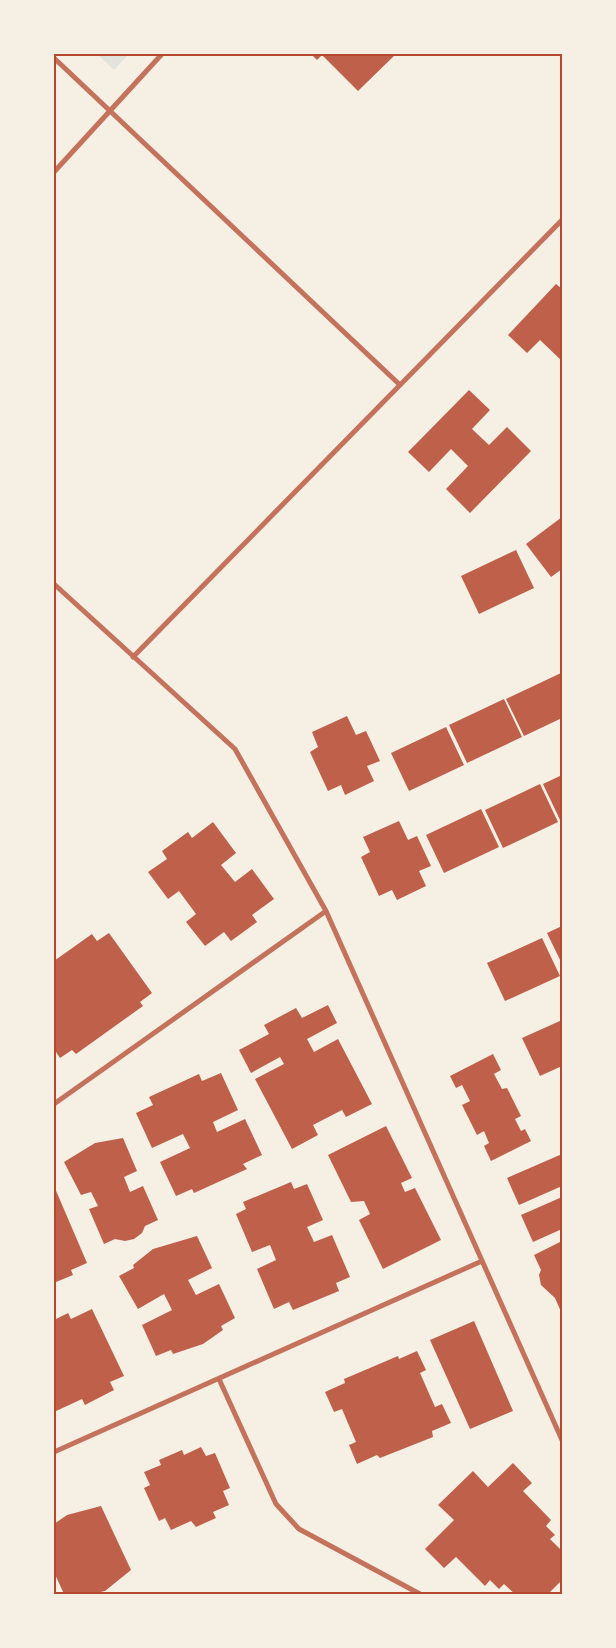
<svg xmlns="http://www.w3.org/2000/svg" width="616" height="1648" font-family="Roboto,sans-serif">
<rect width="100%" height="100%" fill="#f6efe4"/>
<path fill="#e2e4dc" d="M 97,54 L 129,54 L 114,70 Z"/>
<path fill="#bf614a" d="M 311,54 L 396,54 L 358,91 L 322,55 L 317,60 Z
M 556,284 L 562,289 L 562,361 L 540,340 L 527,353 L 508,335 Z
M 469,390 L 490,410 L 472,429 L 489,445 L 507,427 L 531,451 L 470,513 L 446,489 L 468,466 L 451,449 L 429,472 L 408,452 Z
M 562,517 L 562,569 L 551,577 L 526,544 Z
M 516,550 L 534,588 L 479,614 L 461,576 Z
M 561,673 L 562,718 L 524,736 L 506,699 Z
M 504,699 L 522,737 L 467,763 L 449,725 Z
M 347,716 L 356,735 L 366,731 L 380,761 L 367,766 L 374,781 L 345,795 L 341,785 L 328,791 L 310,752 L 318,747 L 312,732 Z
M 446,727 L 464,765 L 409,791 L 391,753 Z
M 562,775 L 562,821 L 561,822 L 543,784 Z
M 540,784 L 558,822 L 503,848 L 485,810 Z
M 481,809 L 499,847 L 444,873 L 426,835 Z
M 399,821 L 408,840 L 417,836 L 431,866 L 419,871 L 426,886 L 397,900 L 392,890 L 379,896 L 361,857 L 370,852 L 363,837 Z
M 213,822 L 236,853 L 221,865 L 235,882 L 252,869 L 274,899 L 252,915 L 257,922 L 231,941 L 224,932 L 205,946 L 186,922 L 196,914 L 179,891 L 168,899 L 148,872 L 167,859 L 162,851 L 188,832 L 192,838 Z
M 562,926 L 562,964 L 547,933 Z
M 109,933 L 152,993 L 140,1002 L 143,1006 L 76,1054 L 72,1050 L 60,1058 L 54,1049 L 54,961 L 92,934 L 97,941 Z
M 542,938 L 560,976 L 505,1001 L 487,963 Z
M 328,1005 L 337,1023 L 307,1039 L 314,1052 L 338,1039 L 372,1104 L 346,1117 L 342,1110 L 313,1125 L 318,1135 L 292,1149 L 255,1079 L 284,1064 L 280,1057 L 251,1073 L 239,1050 L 269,1034 L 264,1025 L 296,1008 L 302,1018 Z
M 562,1020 L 562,1066 L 540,1076 L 522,1038 Z
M 493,1054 L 501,1070 L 494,1074 L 502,1089 L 507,1088 L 521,1116 L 515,1119 L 521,1131 L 525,1129 L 531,1141 L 491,1161 L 484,1146 L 489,1143 L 484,1131 L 477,1135 L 462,1105 L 470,1101 L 462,1085 L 456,1088 L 450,1076 Z
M 221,1073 L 238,1110 L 213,1122 L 217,1132 L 245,1119 L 262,1155 L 243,1164 L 247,1169 L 194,1193 L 192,1189 L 176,1196 L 160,1162 L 190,1148 L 183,1134 L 152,1148 L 136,1113 L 153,1105 L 149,1097 L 199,1074 L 202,1081 Z
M 386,1126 L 412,1178 L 401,1183 L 405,1192 L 415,1188 L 441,1240 L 383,1269 L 359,1220 L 370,1214 L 364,1201 L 351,1202 L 328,1155 Z
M 123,1138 L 137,1171 L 124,1177 L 130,1192 L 143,1186 L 158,1220 L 145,1226 L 142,1233 L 134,1239 L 125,1241 L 115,1239 L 104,1244 L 89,1209 L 98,1206 L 91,1192 L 81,1195 L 64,1162 L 95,1143 Z
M 562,1154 L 562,1186 L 519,1205 L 507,1178 Z
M 291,1182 L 294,1189 L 307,1184 L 323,1220 L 307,1227 L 314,1242 L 332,1235 L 350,1277 L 336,1283 L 339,1291 L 293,1310 L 289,1302 L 274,1309 L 257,1269 L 276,1260 L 270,1245 L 252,1252 L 236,1214 L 246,1209 L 243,1202 Z
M 54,1186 L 87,1263 L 71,1270 L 73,1275 L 56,1282 L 54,1277 Z
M 562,1197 L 562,1229 L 533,1242 L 521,1215 Z
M 197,1236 L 212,1268 L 188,1280 L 196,1295 L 219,1284 L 235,1318 L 221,1326 L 223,1330 L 203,1344 L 173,1354 L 171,1350 L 156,1356 L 142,1325 L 172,1310 L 164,1294 L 138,1309 L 119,1276 L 134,1268 L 133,1265 L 153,1249 Z
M 562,1241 L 562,1314 L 555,1298 L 541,1285 L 539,1275 L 541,1270 L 534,1255 Z
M 92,1309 L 124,1376 L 110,1382 L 114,1390 L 85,1405 L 82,1399 L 54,1412 L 54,1320 L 68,1313 L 71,1319 Z
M 474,1321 L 513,1411 L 470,1429 L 430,1340 Z
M 417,1351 L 426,1370 L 420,1373 L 435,1407 L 442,1404 L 451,1423 L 432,1431 L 433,1437 L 380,1458 L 377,1455 L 357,1464 L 349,1445 L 356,1442 L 342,1409 L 334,1412 L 325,1392 L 345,1383 L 344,1379 L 398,1356 L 399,1359 Z
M 201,1447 L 206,1456 L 215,1453 L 230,1488 L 223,1491 L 229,1505 L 213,1512 L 216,1518 L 196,1527 L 191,1521 L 171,1530 L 165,1518 L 159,1521 L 144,1488 L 150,1485 L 144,1472 L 161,1465 L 159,1460 L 182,1450 L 184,1455 Z
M 513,1463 L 532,1483 L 523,1491 L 551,1520 L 546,1526 L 555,1535 L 550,1539 L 562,1551 L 562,1580 L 548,1594 L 515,1594 L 504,1584 L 499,1589 L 490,1580 L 485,1586 L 456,1557 L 444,1568 L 425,1549 L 454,1520 L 438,1505 L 473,1471 L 488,1487 Z
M 101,1506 L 131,1570 L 105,1591 L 91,1594 L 64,1594 L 54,1572 L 54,1524 L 67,1515 Z"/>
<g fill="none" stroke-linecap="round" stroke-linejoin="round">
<path stroke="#c5725c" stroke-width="5" d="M 54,58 L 400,385
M 54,172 L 162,54
M 54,584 L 235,749 L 326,911 L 562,1440
M 133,657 L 562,220
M 54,1104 L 326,911
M 219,1379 L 276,1504 L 299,1529 L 420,1594
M 54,1452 L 482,1261"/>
</g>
<rect width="616" height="1648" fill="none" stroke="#f6efe4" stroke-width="110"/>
<rect x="55" y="55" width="506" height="1538" fill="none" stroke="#b5482f" stroke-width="2"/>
</svg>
